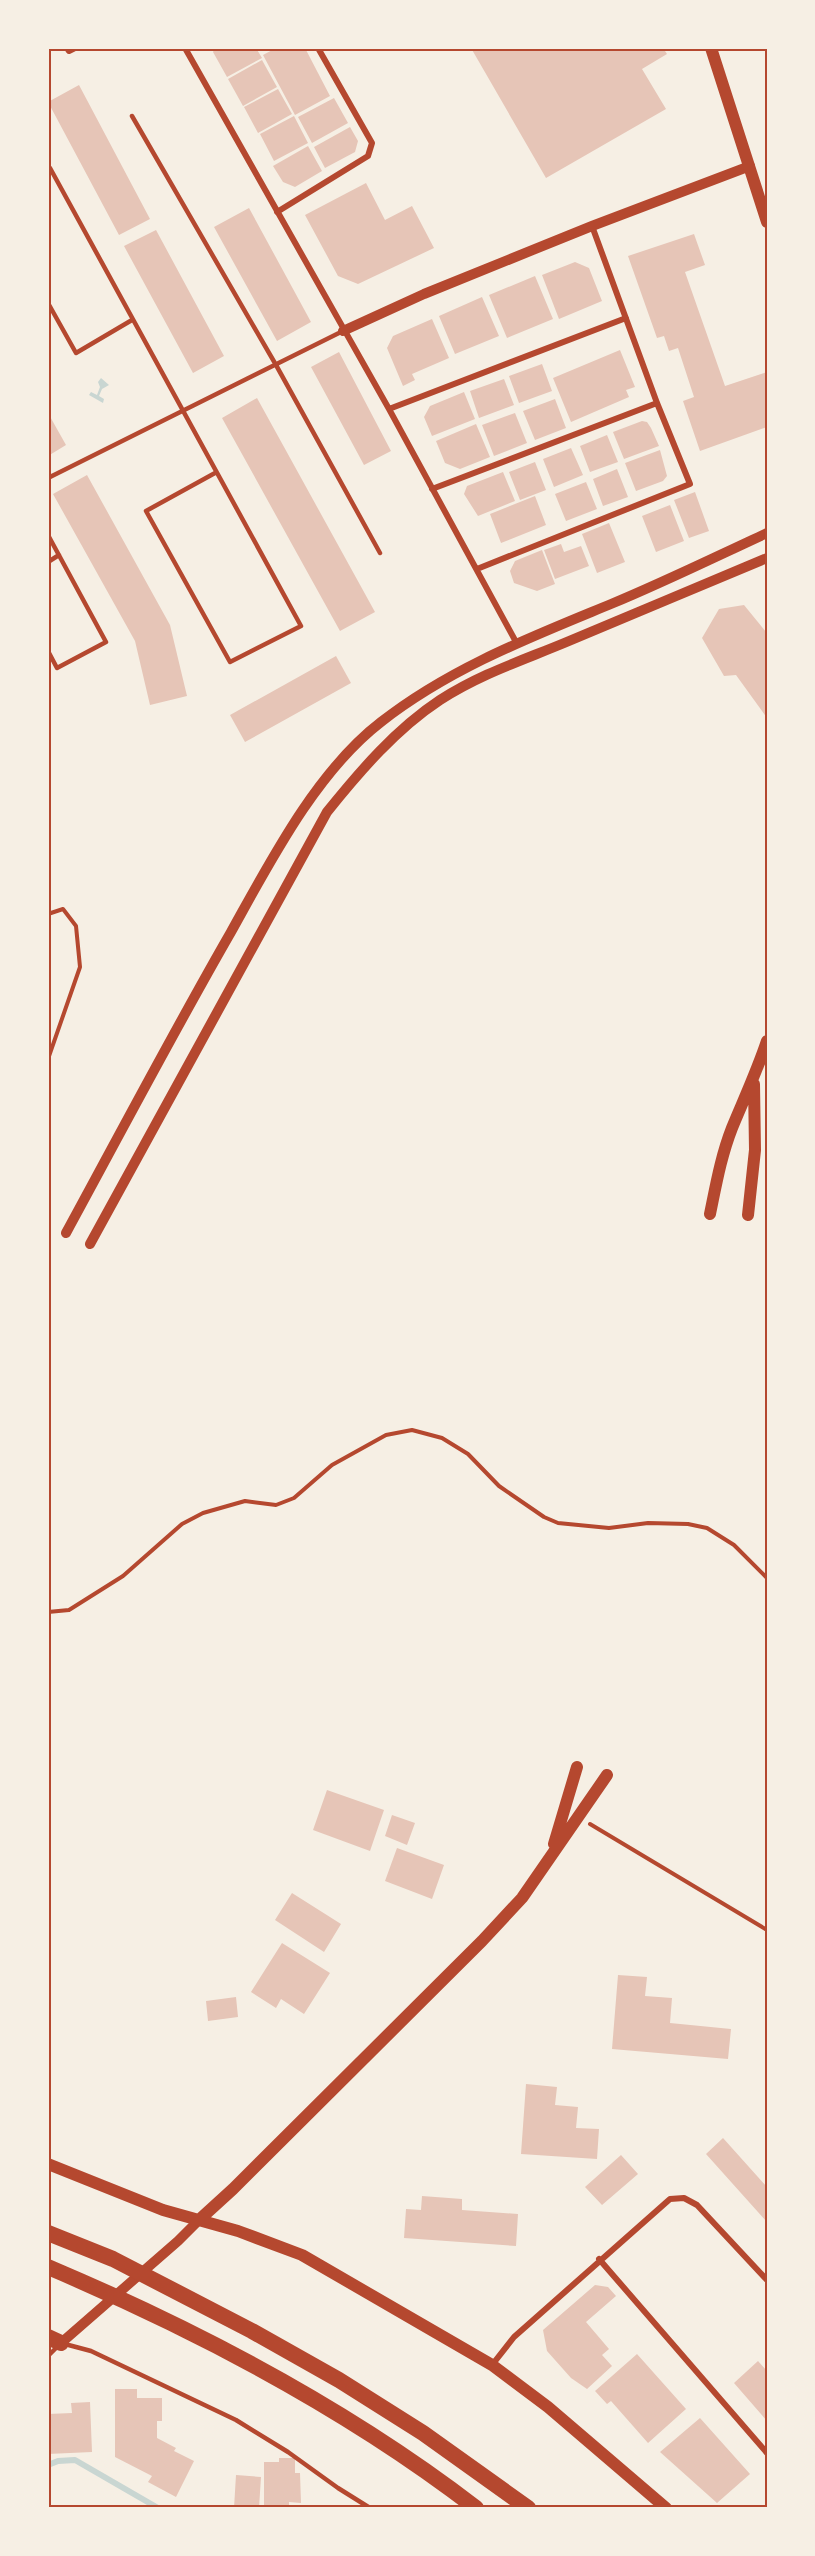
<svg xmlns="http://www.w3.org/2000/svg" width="815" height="2556" font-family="Barlow,sans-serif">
<rect width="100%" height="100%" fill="#f6efe4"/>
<path fill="#c9d6d2" d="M 101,378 L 109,385 L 102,389 L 99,396 L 104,399 L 103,403 L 89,395 L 91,392 L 97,395 L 100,387 L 98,382 Z"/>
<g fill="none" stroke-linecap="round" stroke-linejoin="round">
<path stroke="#c9d6d2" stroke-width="6" d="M 48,2465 L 58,2461 L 75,2460 L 158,2508"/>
</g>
<path fill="#e6c5b7" d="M 215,48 L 256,48 L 262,58 L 227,77 L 213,52 Z
M 276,48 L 305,48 L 330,96 L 295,115 L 263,55 Z
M 471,48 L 663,48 L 667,54 L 642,69 L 666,109 L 546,178 Z
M 262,60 L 277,87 L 243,106 L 228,79 Z
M 79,85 L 150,219 L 119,235 L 48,102 Z
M 278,89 L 292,114 L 258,133 L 244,107 Z
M 334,98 L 348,123 L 312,143 L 298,117 Z
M 294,116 L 308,143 L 274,161 L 260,134 Z
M 350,127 L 358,141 L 355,152 L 325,168 L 314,147 Z
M 308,146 L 322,171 L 295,187 L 283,182 L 273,166 Z
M 366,183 L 385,220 L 412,206 L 434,248 L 358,284 L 338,276 L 305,215 Z
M 249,208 L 311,322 L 277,341 L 214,227 Z
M 156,230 L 224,356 L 193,373 L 124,246 Z
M 694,234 L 705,265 L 685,272 L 725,386 L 767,372 L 767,427 L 700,451 L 683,401 L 694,397 L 678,348 L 669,351 L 664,336 L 657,338 L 628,256 Z
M 575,262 L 589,268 L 602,301 L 559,319 L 542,275 Z
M 535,276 L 553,319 L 507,338 L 489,295 Z
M 482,297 L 499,336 L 455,354 L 439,316 Z
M 432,319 L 449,358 L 412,374 L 415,380 L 403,386 L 387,348 L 393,336 Z
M 620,350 L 635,387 L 626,390 L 629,397 L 571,422 L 553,378 Z
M 339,352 L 391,451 L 364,465 L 311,367 Z
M 542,364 L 552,391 L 519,403 L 509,376 Z
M 504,379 L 514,405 L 479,418 L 470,391 Z
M 464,392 L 475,419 L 432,436 L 424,417 L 430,406 Z
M 257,398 L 375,612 L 340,631 L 222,418 Z
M 555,399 L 566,428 L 535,440 L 523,411 Z
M 48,413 L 66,445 L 48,456 Z
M 515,413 L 527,443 L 494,456 L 482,425 Z
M 642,421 L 647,422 L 651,428 L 659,446 L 624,459 L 613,432 Z
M 476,424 L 490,457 L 460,469 L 445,463 L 436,441 Z
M 607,435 L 618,462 L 590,472 L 580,446 Z
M 571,448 L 583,475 L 554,487 L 543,459 Z
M 660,450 L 667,476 L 663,481 L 636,491 L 625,463 Z
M 535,462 L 546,490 L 520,500 L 509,472 Z
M 617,469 L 628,497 L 603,506 L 593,479 Z
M 503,472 L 515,501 L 478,516 L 464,494 L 467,486 Z
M 87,475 L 170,625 L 187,696 L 150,705 L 135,641 L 53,494 Z
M 586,482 L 597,509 L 566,521 L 555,494 Z
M 695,492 L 709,531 L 689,538 L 674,500 Z
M 535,496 L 546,525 L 501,543 L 490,514 Z
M 670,505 L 684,541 L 656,552 L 642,516 Z
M 609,523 L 625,562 L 597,573 L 582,534 Z
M 561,544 L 564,552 L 581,546 L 589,566 L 555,579 L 544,550 Z
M 542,550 L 555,584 L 537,591 L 514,583 L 510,571 L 515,561 Z
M 744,605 L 766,632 L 767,718 L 736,675 L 724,676 L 702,638 L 719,609 Z
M 336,656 L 351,683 L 245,742 L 230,715 Z
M 327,1790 L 384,1810 L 370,1851 L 313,1830 Z
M 392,1815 L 415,1823 L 407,1845 L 385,1836 Z
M 397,1848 L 444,1865 L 432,1899 L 385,1881 Z
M 292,1893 L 341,1924 L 324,1952 L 275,1920 Z
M 282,1943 L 330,1973 L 304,2014 L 281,1999 L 276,2008 L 251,1992 Z
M 618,1975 L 647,1977 L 645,1996 L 672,1998 L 670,2023 L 731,2029 L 728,2059 L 612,2049 Z
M 236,1997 L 238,2017 L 208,2021 L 206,2001 Z
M 526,2084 L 557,2087 L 555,2105 L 578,2107 L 576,2128 L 599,2129 L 597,2159 L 521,2154 Z
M 723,2138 L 767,2187 L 767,2222 L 706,2154 Z
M 621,2155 L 638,2174 L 602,2205 L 585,2187 Z
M 422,2196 L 462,2199 L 462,2210 L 518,2214 L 516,2246 L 404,2238 L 406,2209 L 421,2210 Z
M 595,2285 L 608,2287 L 616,2296 L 586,2322 L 609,2349 L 602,2355 L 612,2366 L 587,2389 L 571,2378 L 547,2351 L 543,2330 Z
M 637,2354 L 686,2409 L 648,2443 L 611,2401 L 607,2404 L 595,2391 Z
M 758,2361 L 767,2371 L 767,2421 L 734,2383 Z
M 115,2389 L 137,2389 L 137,2398 L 162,2398 L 162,2421 L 157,2421 L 157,2438 L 176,2448 L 174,2451 L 194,2461 L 176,2497 L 148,2482 L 152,2476 L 115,2457 Z
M 90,2402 L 92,2452 L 48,2454 L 48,2414 L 72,2413 L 71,2403 Z
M 700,2418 L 750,2474 L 717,2503 L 660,2452 Z
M 279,2458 L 295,2458 L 295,2473 L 300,2473 L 301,2503 L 289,2502 L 289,2508 L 264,2508 L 264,2462 L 279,2462 Z
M 236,2475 L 261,2477 L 259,2508 L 234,2508 Z"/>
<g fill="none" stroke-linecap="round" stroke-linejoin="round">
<path stroke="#b5482f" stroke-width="4" d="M 48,914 L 63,909 L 76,926 L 80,967 L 48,1059
M 48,1612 L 69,1610 L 123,1576 L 182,1524 L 203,1513 L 245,1501 L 276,1505 L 294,1498 L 332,1465 L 386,1435 L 412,1430 L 442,1438 L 468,1454 L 499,1486 L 544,1517 L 558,1523 L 609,1528 L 648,1523 L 688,1524 L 707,1528 L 734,1545 L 767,1578
M 590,1824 L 767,1930"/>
<path stroke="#b5482f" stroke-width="4.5" d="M 132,116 L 276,365 L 380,553
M 48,169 L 50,168 L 301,626 L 230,662 L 146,511 L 215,473
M 48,303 L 76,353 L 132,320
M 48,478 L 343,331
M 48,535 L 106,642 L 57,668 L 48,651
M 48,562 L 59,555
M 48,2356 L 61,2343 L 91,2351 L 236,2420 L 288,2452 L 338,2488 L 370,2508"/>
<path stroke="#b5482f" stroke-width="6" d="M 67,48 L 69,51 L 75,48
M 185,48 L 389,409 L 516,642
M 277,212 L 368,156 L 372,143 L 318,48
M 389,409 L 626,318
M 432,489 L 657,403
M 477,569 L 690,484 L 657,403 L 592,226
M 599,2259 L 767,2453
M 492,2365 L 514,2337 L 670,2199 L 684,2198 L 697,2205 L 767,2280"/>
<path stroke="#b5482f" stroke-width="10" d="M 343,331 L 424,294 L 592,226 L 750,166
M 66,1233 C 121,1132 174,1031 231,932 C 270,862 316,772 381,722 C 450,668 531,637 611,604 C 664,582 715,557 767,533
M 90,1244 L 327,812 C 360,771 396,729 440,700 C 482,673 524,660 569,641 C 635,614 701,585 767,558
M 61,2343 L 178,2241 L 199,2220"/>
<path stroke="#b5482f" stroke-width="12" d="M 711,48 L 767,222
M 710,1214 C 716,1185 721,1156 732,1128 C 744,1099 757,1071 767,1041
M 748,1215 L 755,1150 L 754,1084
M 554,1844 L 577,1767
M 48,2164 L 163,2210 L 238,2231 L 302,2255 L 492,2365 L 548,2407 L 666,2508
M 199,2220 L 233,2189 L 482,1941 L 522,1898 L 607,1775"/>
<path stroke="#b5482f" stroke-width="16" d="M 48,2233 L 113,2259 L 252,2331 L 339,2380 L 423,2433 L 528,2508
M 48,2267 C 199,2331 346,2408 476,2508
M 48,2337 L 61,2343"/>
</g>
<rect width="815" height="2556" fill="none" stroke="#f6efe4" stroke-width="99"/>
<rect x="50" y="50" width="716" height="2456" fill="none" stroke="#b5482f" stroke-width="2"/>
</svg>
